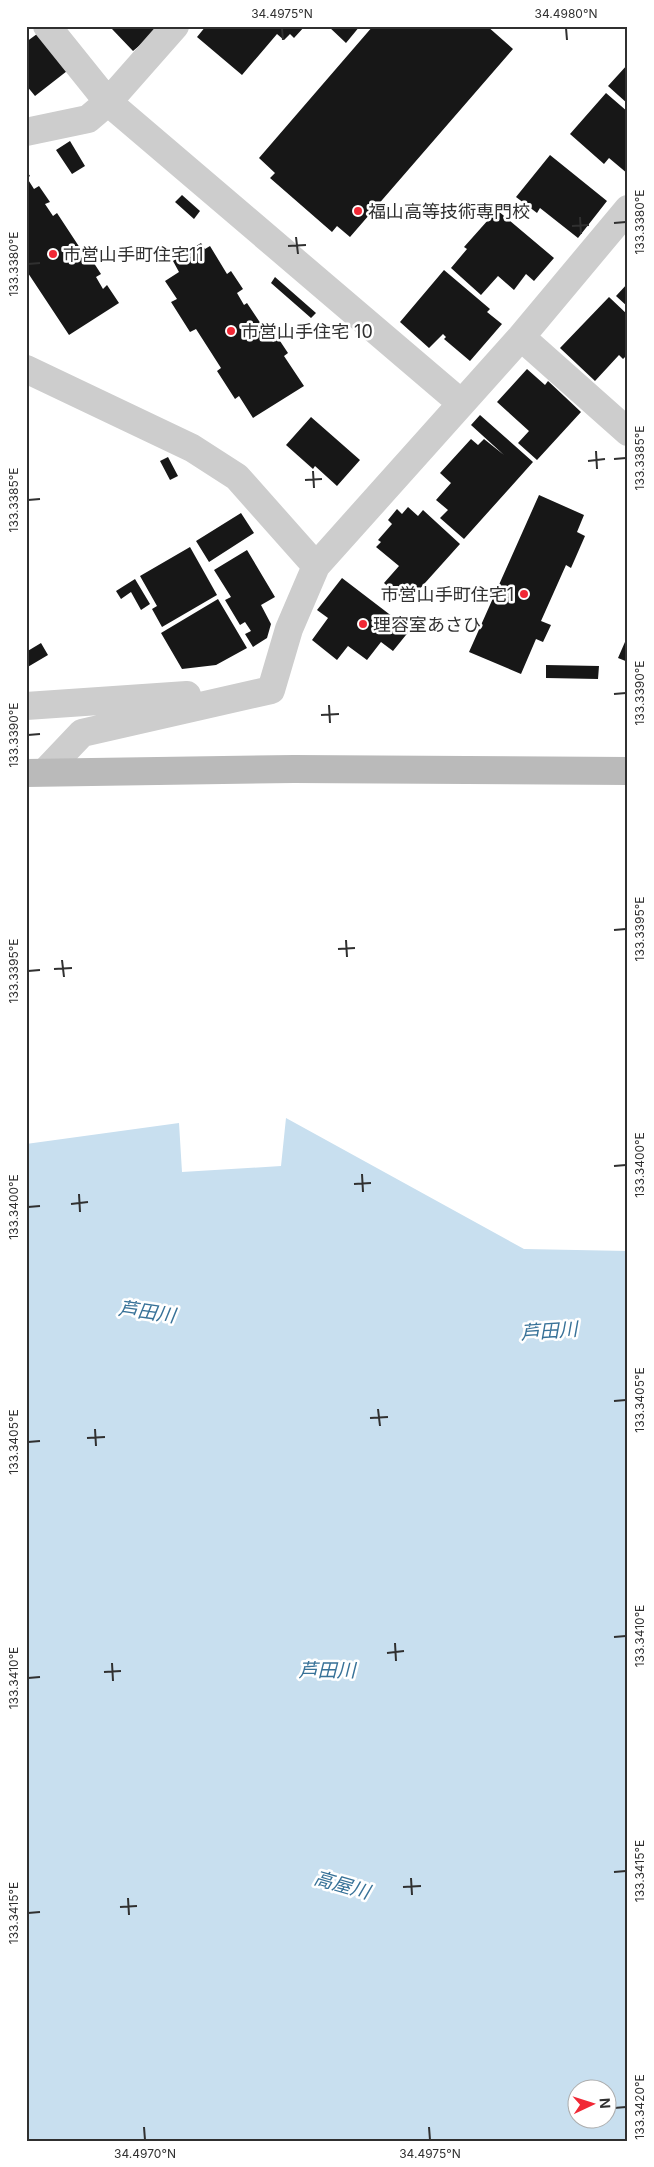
<svg xmlns="http://www.w3.org/2000/svg" width="654" height="2167" font-family="Inter,'Noto Sans JP',sans-serif">
<rect width="100%" height="100%" fill="#fff"/>
<path fill="#c8dfef" fill-rule="evenodd" d="M 286,1118 L 524,1249 L 628,1251 L 628,2141 L 26,2141 L 26,1144 L 179,1123 L 182,1172 L 281,1166 ZM 576,2090 L 606,2090 L 606,2120 L 576,2120 Z"/>
<path fill="#171717" d="M 115,26 L 163,26 L 133,51 L 112,29 Z
M 206,26 L 305,26 L 294,38 L 290,34 L 284,40 L 277,34 L 242,75 L 197,37 Z
M 328,26 L 360,26 L 346,43 Z
M 373,26 L 487,26 L 513,49 L 350,237 L 337,226 L 332,232 L 270,178 L 275,173 L 259,158 Z
M 37,34 L 67,71 L 35,96 L 26,85 L 26,42 Z
M 628,64 L 628,104 L 608,86 Z
M 606,93 L 628,112 L 628,174 L 609,158 L 604,164 L 570,134 Z
M 70,141 L 85,166 L 72,174 L 56,150 Z
M 550,155 L 607,201 L 578,238 L 540,208 L 537,213 L 516,197 Z
M 26,170 L 30,176 L 27,178 L 34,189 L 39,186 L 50,202 L 45,204 L 53,216 L 57,213 L 80,248 L 77,250 L 84,262 L 90,257 L 101,274 L 96,277 L 103,289 L 107,285 L 119,303 L 69,335 L 26,270 Z
M 182,195 L 200,211 L 194,219 L 175,202 Z
M 497,210 L 554,258 L 534,281 L 526,274 L 514,290 L 498,276 L 481,295 L 451,268 L 467,249 L 464,247 Z
M 201,243 L 205,249 L 210,246 L 227,274 L 231,271 L 243,289 L 237,293 L 244,305 L 247,303 L 273,342 L 278,338 L 288,353 L 284,356 L 304,386 L 253,418 L 239,396 L 235,399 L 217,371 L 221,368 L 196,329 L 190,332 L 171,302 L 177,299 L 165,281 L 179,272 L 173,261 Z
M 444,270 L 490,309 L 487,312 L 502,324 L 470,361 L 444,339 L 446,337 L 443,334 L 429,348 L 400,322 Z
M 275,277 L 316,313 L 311,318 L 271,283 Z
M 628,283 L 628,307 L 616,296 Z
M 609,297 L 628,315 L 628,354 L 623,359 L 619,355 L 595,381 L 560,348 Z
M 527,369 L 545,385 L 548,381 L 581,412 L 537,460 L 518,443 L 529,431 L 497,402 Z
M 480,415 L 533,462 L 464,539 L 440,518 L 448,510 L 436,500 L 451,483 L 440,473 L 471,439 L 478,445 L 484,439 L 504,455 L 471,425 Z
M 311,417 L 360,460 L 337,486 L 315,466 L 313,469 L 286,445 Z
M 168,457 L 178,476 L 170,480 L 160,461 Z
M 539,495 L 584,515 L 577,532 L 585,536 L 571,568 L 566,565 L 541,621 L 551,625 L 543,642 L 536,639 L 521,674 L 469,652 Z
M 408,507 L 418,516 L 423,510 L 460,544 L 407,603 L 384,583 L 399,566 L 376,547 L 381,542 L 378,540 L 392,524 L 388,520 L 397,509 L 402,514 Z
M 241,513 L 254,533 L 209,562 L 196,541 Z
M 190,547 L 217,595 L 162,627 L 152,609 L 157,606 L 140,576 Z
M 247,550 L 275,597 L 261,605 L 271,624 L 267,638 L 253,647 L 245,634 L 251,631 L 245,622 L 240,625 L 225,600 L 231,597 L 214,570 Z
M 342,578 L 410,630 L 393,651 L 381,642 L 367,660 L 348,646 L 337,660 L 312,640 L 328,618 L 317,610 Z
M 135,579 L 150,604 L 141,610 L 131,592 L 121,599 L 116,591 Z
M 218,599 L 247,648 L 216,665 L 182,669 L 161,633 Z
M 628,635 L 628,662 L 618,658 Z
M 41,643 L 48,655 L 26,668 L 26,652 Z
M 546,665 L 599,666 L 598,679 L 546,678 Z"/>
<g fill="none" stroke-linecap="round" stroke-linejoin="round">
<path stroke="#cdcdcd" stroke-width="28" d="M 47,26 L 108,102 L 461,403
M 26,132 L 88,119 L 108,102 L 175,26
M 521,337 L 628,432
M 26,369 L 192,448 L 237,477 L 316,566
M 26,706 L 187,695
M 45,772 L 82,733 L 271,690 L 289,629 L 316,566 L 521,337 L 628,209"/>
<path stroke="#bababa" stroke-width="28" d="M 26,773 L 294,769 L 628,771"/>
</g>
<path fill="none" stroke="#303030" stroke-width="2" d="M 282,28 L 283,40M 566,28 L 567,40M 580,217 L 581,234M 614,223 L 626,222M 572,226 L 589,225M 296,237 L 298,254M 288,246 L 306,245M 28,264 L 40,263M 596,451 L 597,469M 614,459 L 626,458M 588,461 L 605,459M 313,471 L 314,488M 305,480 L 322,479M 28,500 L 40,499M 614,694 L 626,693M 329,705 L 330,723M 321,715 L 339,714M 28,735 L 40,734M 614,930 L 626,929M 346,940 L 347,957M 338,949 L 355,948M 62,960 L 64,977M 54,969 L 72,968M 28,971 L 40,970M 614,1166 L 626,1165M 362,1174 L 363,1192M 354,1184 L 371,1183M 79,1194 L 80,1212M 71,1204 L 88,1202M 28,1207 L 40,1206M 614,1401 L 626,1400M 378,1409 L 380,1426M 370,1418 L 388,1417M 95,1429 L 96,1446M 87,1438 L 105,1437M 28,1442 L 40,1441M 614,1637 L 626,1636M 395,1643 L 396,1661M 387,1653 L 404,1651M 112,1663 L 113,1681M 104,1672 L 121,1671M 28,1678 L 40,1677M 614,1872 L 626,1871M 411,1878 L 412,1895M 403,1887 L 421,1886M 128,1898 L 129,1915M 120,1907 L 137,1906M 28,1913 L 40,1912M 614,2108 L 626,2107M 144,2127 L 145,2140M 429,2127 L 430,2140"/>
<g fill="#f12835" stroke="#fff" stroke-width="2">
<circle cx="358" cy="211" r="5"/>
<circle cx="53" cy="254" r="5"/>
<circle cx="231" cy="331" r="5"/>
<circle cx="524" cy="594" r="5"/>
<circle cx="363" cy="624" r="5"/>
</g>
<g text-anchor="middle" dominant-baseline="central" stroke-width="5" stroke-linejoin="round" paint-order="stroke">
<g font-size="18" fill="#303030" stroke="#fff" text-anchor="start">
<text x="368" y="211">福山高等技術専門校</text>
<text x="63" y="254">市営山手町住宅11</text>
<text x="241" y="331">市営山手住宅 10</text>
<text x="514" y="594" text-anchor="end">市営山手町住宅1</text>
<text x="373" y="624">理容室あさひ</text>
</g>
<g font-size="19" font-style="italic" fill="#387298" stroke="#fff">
<text transform="translate(147 1312) rotate(8)">芦田川</text>
<text transform="translate(549 1331) rotate(-4)">芦田川</text>
<text x="327" y="1670">芦田川</text>
<text transform="translate(342 1885) rotate(16)">高屋川</text>
</g>
</g>
<rect width="654" height="2167" fill="none" stroke="#ffffff" stroke-width="55"/>
<g transform="translate(592 2104) rotate(86)"><circle r="24" fill="#ffffff" stroke="#acacac"/>
<path d="M0-4L9 19L0 12L-9 19Z" fill="#f12835"/>
<text y="-8" font-size="14" font-weight="bold" text-anchor="middle" fill="#303030">N</text>
</g>
<rect x="28" y="28" width="598" height="2112" fill="none" stroke="#303030" stroke-width="2"/>
<g font-size="12" text-anchor="middle" fill="#303030">
<text x="282" y="18">34.4975°N</text>
<text x="566" y="18">34.4980°N</text>
<text transform="translate(640 222) rotate(-90)" y="4">133.3380°E</text>
<text transform="translate(14 264) rotate(-90)" y="4">133.3380°E</text>
<text transform="translate(640 458) rotate(-90)" y="4">133.3385°E</text>
<text transform="translate(14 500) rotate(-90)" y="4">133.3385°E</text>
<text transform="translate(640 693) rotate(-90)" y="4">133.3390°E</text>
<text transform="translate(14 735) rotate(-90)" y="4">133.3390°E</text>
<text transform="translate(640 929) rotate(-90)" y="4">133.3395°E</text>
<text transform="translate(14 971) rotate(-90)" y="4">133.3395°E</text>
<text transform="translate(640 1165) rotate(-90)" y="4">133.3400°E</text>
<text transform="translate(14 1207) rotate(-90)" y="4">133.3400°E</text>
<text transform="translate(640 1400) rotate(-90)" y="4">133.3405°E</text>
<text transform="translate(14 1442) rotate(-90)" y="4">133.3405°E</text>
<text transform="translate(640 1636) rotate(-90)" y="4">133.3410°E</text>
<text transform="translate(14 1678) rotate(-90)" y="4">133.3410°E</text>
<text transform="translate(640 1871) rotate(-90)" y="4">133.3415°E</text>
<text transform="translate(14 1913) rotate(-90)" y="4">133.3415°E</text>
<text transform="translate(640 2107) rotate(-90)" y="4">133.3420°E</text>
<text x="145" y="2158">34.4970°N</text>
<text x="430" y="2158">34.4975°N</text>
</g>
</svg>
